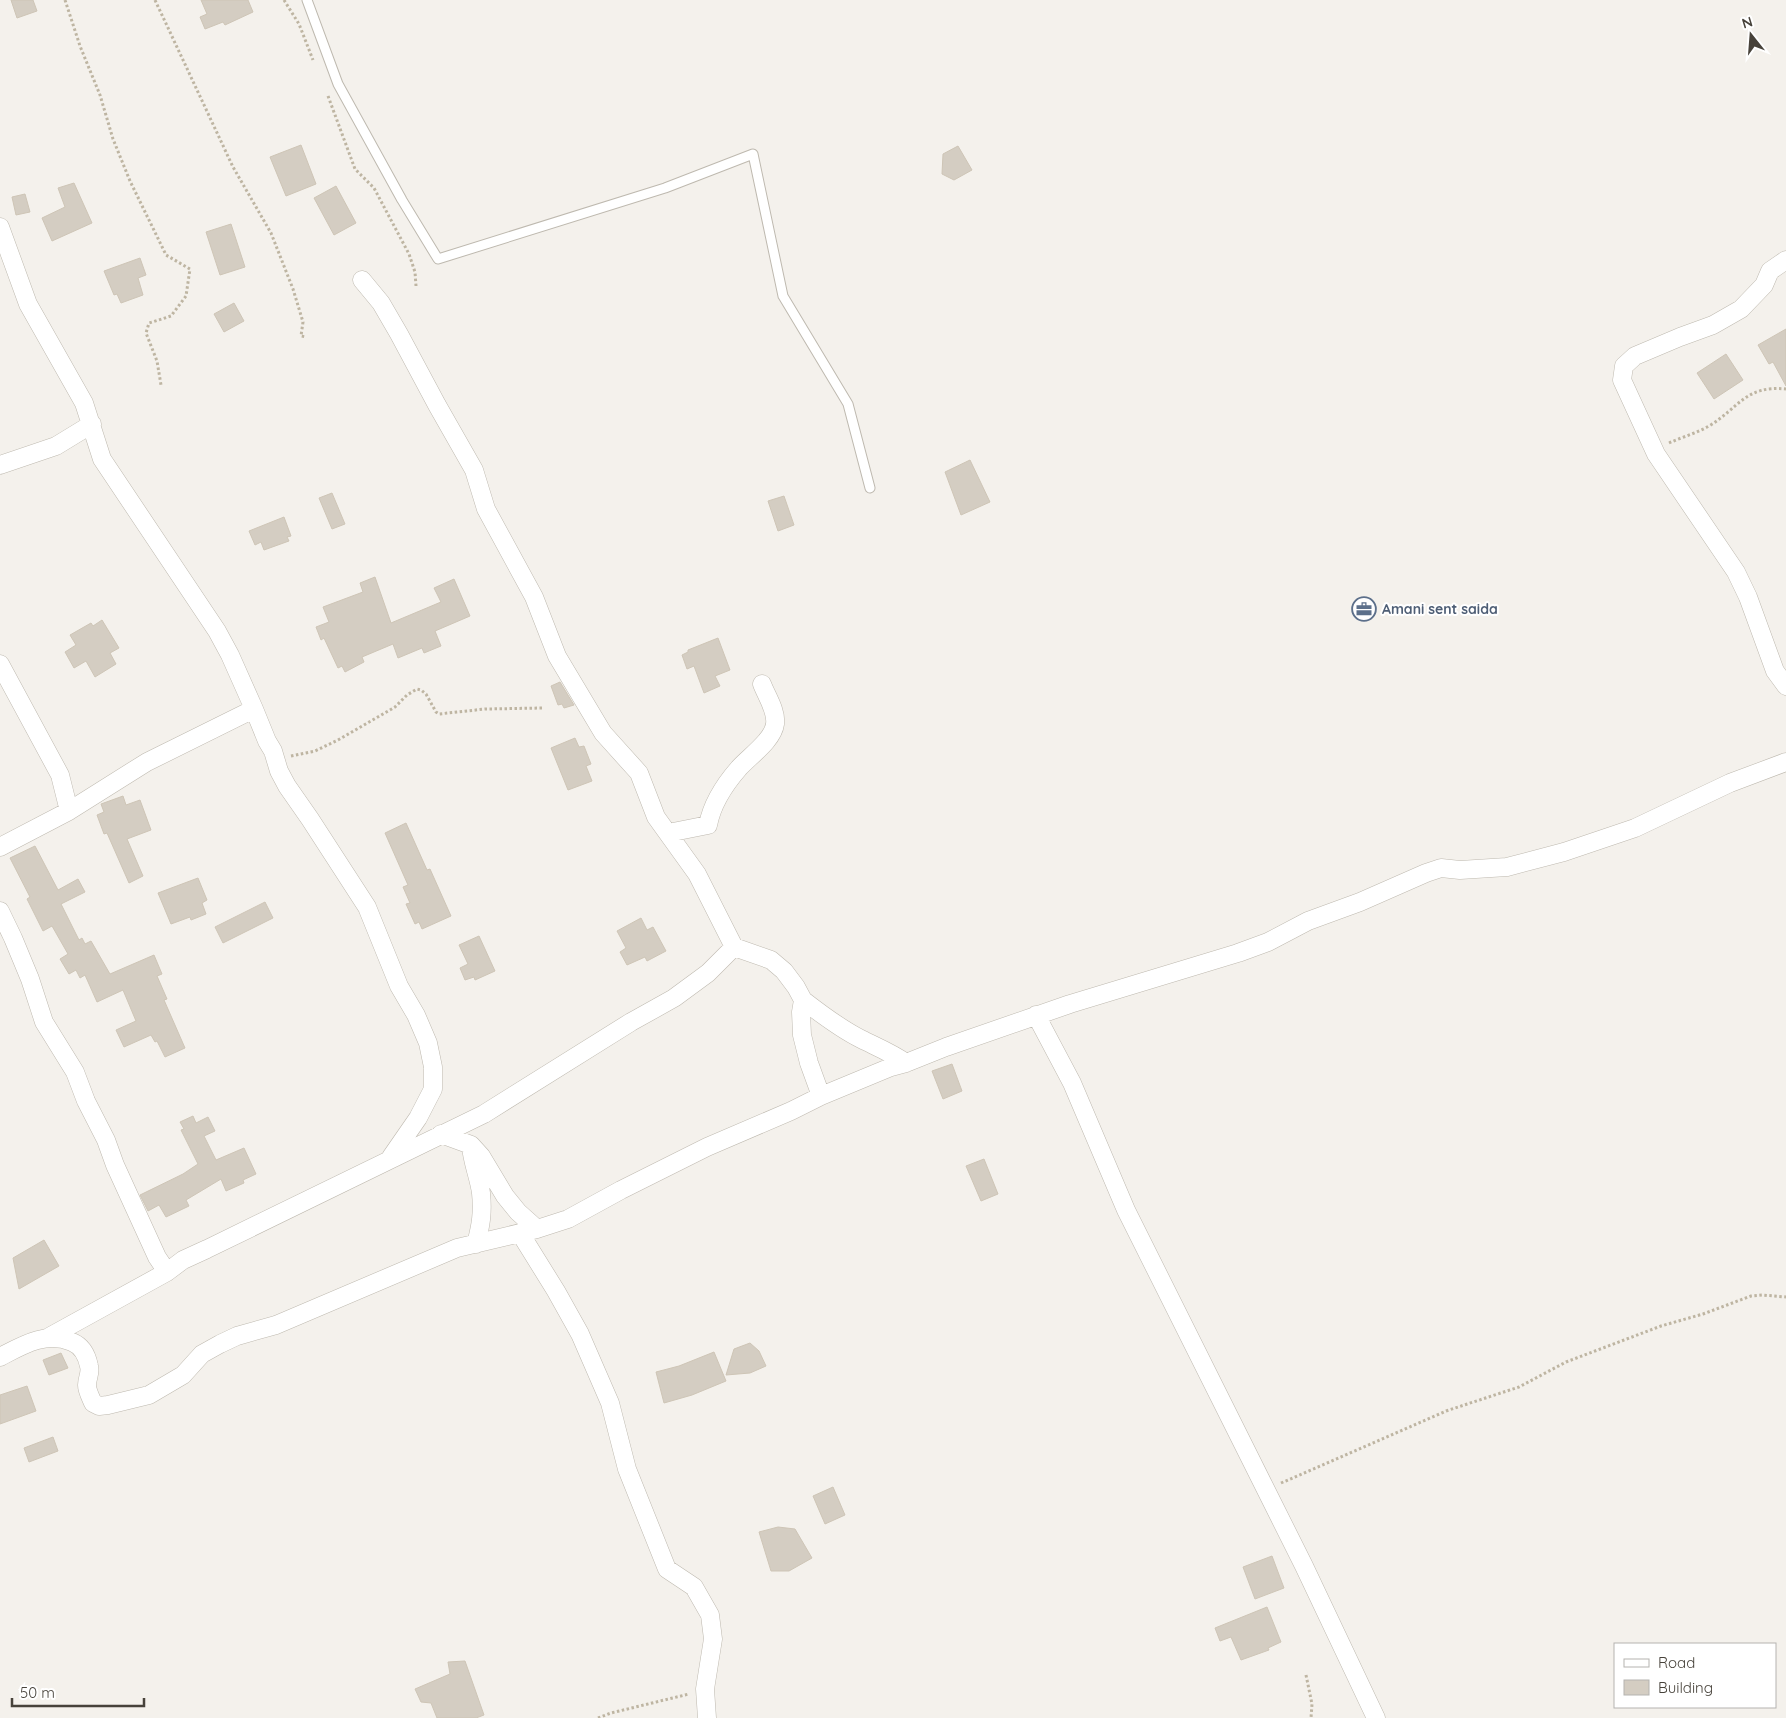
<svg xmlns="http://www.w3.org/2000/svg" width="1786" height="1718" font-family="Quicksand,sans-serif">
<rect width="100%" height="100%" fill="#f4f1ec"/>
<path fill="#d4cdc2" stroke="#cec5b6" d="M 11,0 L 33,0 L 37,11 L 17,18 Z
M 201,0 L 248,0 L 253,12 L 225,25 L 223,22 L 205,29 L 200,17 L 207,14 Z
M 301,145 L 316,184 L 286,196 L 270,157 Z
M 958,146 L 972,170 L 954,180 L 942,174 L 943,154 Z
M 74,183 L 92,223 L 52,241 L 42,218 L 65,207 L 58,188 Z
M 336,186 L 356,223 L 334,235 L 314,198 Z
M 25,194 L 30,212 L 16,215 L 12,197 Z
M 231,224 L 245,267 L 220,275 L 206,232 Z
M 140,258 L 146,275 L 138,278 L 143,295 L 121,303 L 117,294 L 114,295 L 104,271 Z
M 234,303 L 244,321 L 224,332 L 214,314 Z
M 1786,329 L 1786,386 L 1773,362 L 1769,364 L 1758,345 Z
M 1726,354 L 1743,380 L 1714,399 L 1697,373 Z
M 970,460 L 990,502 L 961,515 L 945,472 Z
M 332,493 L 345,524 L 332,529 L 319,498 Z
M 784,496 L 794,525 L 778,531 L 768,501 Z
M 284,517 L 291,536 L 287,537 L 289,541 L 264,550 L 261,542 L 255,545 L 249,531 Z
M 375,577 L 391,623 L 441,602 L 434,588 L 454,579 L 470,616 L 435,631 L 441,646 L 424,653 L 422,648 L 398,658 L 393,644 L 362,657 L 364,662 L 345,672 L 342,666 L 338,668 L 324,638 L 321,640 L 316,627 L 329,622 L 323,607 L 363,592 L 360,583 Z
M 102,620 L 119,648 L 110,653 L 116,664 L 95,677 L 86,661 L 74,668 L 65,652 L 76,645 L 70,635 L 91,623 L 93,626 Z
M 718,638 L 730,670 L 715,676 L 720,686 L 704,693 L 694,666 L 687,669 L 682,655 L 688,652 L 688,650 Z
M 560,682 L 574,705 L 564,708 L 562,704 L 558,705 L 551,686 Z
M 575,738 L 579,747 L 584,746 L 591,764 L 586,766 L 592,781 L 568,790 L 551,748 Z
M 123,796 L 126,805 L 140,800 L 151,830 L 127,839 L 143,876 L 129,883 L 107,833 L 104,834 L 97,815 L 104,812 L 101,804 Z
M 406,823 L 427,870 L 430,869 L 451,916 L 422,929 L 419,922 L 415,924 L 406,904 L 410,903 L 403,887 L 408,885 L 385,833 Z
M 35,846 L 58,890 L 78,879 L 85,892 L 61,904 L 79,940 L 82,938 L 85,944 L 91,941 L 110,974 L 154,955 L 162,974 L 157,976 L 167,999 L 164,1000 L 185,1048 L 165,1057 L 157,1041 L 155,1042 L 151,1035 L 124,1047 L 116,1030 L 136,1021 L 123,990 L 97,1002 L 85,975 L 80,978 L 76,970 L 69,974 L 60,959 L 68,954 L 52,926 L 43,931 L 27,899 L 30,897 L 10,858 Z
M 198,878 L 207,900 L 202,903 L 206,914 L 191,920 L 190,917 L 171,924 L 158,893 Z
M 265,902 L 273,918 L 223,943 L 215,927 Z
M 641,918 L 647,930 L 653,927 L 666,951 L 647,961 L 645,957 L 627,965 L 620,952 L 626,948 L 617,931 Z
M 479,936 L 495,971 L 475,980 L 474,977 L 465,980 L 460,968 L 468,964 L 459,945 Z
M 952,1064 L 962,1091 L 943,1099 L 932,1071 Z
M 193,1116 L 196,1123 L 208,1117 L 215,1131 L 204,1136 L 216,1160 L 244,1148 L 256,1174 L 243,1180 L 244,1183 L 226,1191 L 221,1179 L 186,1200 L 189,1206 L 166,1217 L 159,1205 L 148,1211 L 140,1195 L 183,1174 L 198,1164 L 181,1130 L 184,1129 L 180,1122 Z
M 984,1159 L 998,1194 L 981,1201 L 966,1166 Z
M 44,1240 L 59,1266 L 19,1289 L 13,1258 Z
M 750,1343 L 759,1351 L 766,1366 L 750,1373 L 726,1375 L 734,1349 Z
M 714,1352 L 726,1381 L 692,1395 L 664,1403 L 656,1372 L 679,1366 Z
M 61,1353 L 68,1368 L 49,1375 L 43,1360 Z
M 27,1386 L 36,1411 L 0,1424 L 0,1395 Z
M 53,1437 L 58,1451 L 29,1462 L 24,1448 Z
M 833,1487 L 845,1515 L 825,1524 L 813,1496 Z
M 778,1527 L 795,1529 L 812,1558 L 789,1571 L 771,1571 L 759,1532 Z
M 1272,1556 L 1284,1588 L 1255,1599 L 1243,1567 Z
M 1267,1607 L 1281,1642 L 1268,1648 L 1269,1650 L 1241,1660 L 1231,1637 L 1220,1641 L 1215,1628 Z
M 465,1661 L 484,1715 L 476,1718 L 437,1718 L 431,1703 L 421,1702 L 415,1689 L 450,1674 L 448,1662 Z"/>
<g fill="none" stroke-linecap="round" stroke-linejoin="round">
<g stroke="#beb9af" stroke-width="11">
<path id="lane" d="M 307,0 L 338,84 L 402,200 L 438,259 L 665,188 L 753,154 L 783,296 L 848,404 L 870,488"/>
</g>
<g stroke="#beb9af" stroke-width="19">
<path id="street" d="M 0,227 L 28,304 L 84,403 L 102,459 L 217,631 L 230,655 L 254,709
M 1786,260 L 1770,271 L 1764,285 L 1741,309 L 1713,325 L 1680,337 L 1635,356 L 1624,366 L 1622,380 L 1656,454 L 1736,572 L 1748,597 L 1775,671 L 1786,686
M 362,280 L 381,303 L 399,334 L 437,405 L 474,470 L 486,509 L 534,597 L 557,656 L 603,733 L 639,773 L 656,817 L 697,874 L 734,947
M 0,465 L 56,446 L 92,424
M 0,664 L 60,775 L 69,811
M 668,833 L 708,825 C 712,804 725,784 739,768 C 750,756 773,740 775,724 C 777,711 766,695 762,684
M 0,847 L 69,811 L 147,762 L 254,709 L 267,741 L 273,751 L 279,771 L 287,786 L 310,819 L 367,907 L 399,986 L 416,1015 L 428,1043 L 433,1067 L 433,1089 L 418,1118 L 391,1157
M 0,911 L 13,938 L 30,979 L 44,1022 L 75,1072 L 86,1101 L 106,1140 L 115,1165 L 157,1257 L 167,1272
M 803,1000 C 821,1014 841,1029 861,1039 C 877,1047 892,1053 906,1063
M 1036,1015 L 1072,1083 L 1126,1210 L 1304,1566 L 1376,1718
M 441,1134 L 471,1145 L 481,1156 L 505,1196 L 518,1212 L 537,1229
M 471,1146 C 472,1162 479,1177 481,1193 C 483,1212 481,1225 476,1244
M 520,1233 L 556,1291 L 580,1334 L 610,1403 L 627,1469 L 667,1569 L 694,1587 L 710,1615 L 713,1639 L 705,1689 L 707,1718
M 49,1337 L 167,1272 L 183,1260 L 207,1249 L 484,1114 L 631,1022 L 674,998 L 708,973 L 734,947 L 771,960 L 784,971 L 796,987 L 803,1000 L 801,1012 L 802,1035 L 809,1063 L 821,1096
M 0,1357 C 23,1345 46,1331 72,1342 C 82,1346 87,1356 89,1366 C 91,1373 87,1378 87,1385 C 87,1391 91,1398 93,1403 L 99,1406 L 108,1405 L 149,1395 L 183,1375 L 202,1354 L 220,1344 L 237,1336 L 276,1325 L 457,1248 L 537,1229 L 568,1219 L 621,1190 L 707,1147 L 791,1111 L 821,1096 L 891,1067 L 906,1063 L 946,1047 L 1070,1004 L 1238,953 L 1268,942 L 1308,921 L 1360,902 L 1426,873 L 1441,868 L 1460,870 L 1507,867 L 1564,852 L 1635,828 L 1730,783 L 1786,762"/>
</g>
<path stroke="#beb5a2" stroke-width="3" stroke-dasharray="2.5 2.5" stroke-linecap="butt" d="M 65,0 L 80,46 L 100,95 L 113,139 L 130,181 L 166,255 L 190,269 L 186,296 L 171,316 L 149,323 L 146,333 L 157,361 L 161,385 L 163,385
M 155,0 L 233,167 L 271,233 L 293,289 L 303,322 L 301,336 L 306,337
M 284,0 L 299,24 L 313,60
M 328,96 L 355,169 L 374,188 L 409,254 L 415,272 L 416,286
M 1669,443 C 1682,437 1697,433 1709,426 C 1739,408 1745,385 1786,389
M 291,756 L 315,751 L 338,740 L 395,707 L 407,695 L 417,689 L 421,690 L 426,694 L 436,712 L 439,714 L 485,709 L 544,708
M 1281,1483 L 1446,1411 L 1519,1387 L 1566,1362 L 1661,1326 L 1703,1314 L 1751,1296 L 1762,1295 L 1786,1297
M 1306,1675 L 1312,1704 L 1311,1718
M 598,1718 L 611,1713 L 689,1694"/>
<use href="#lane" stroke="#fff" stroke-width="9"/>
<use href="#street" stroke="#fff" stroke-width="18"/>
</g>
<defs>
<g id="office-ring" transform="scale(1.25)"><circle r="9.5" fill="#fff" stroke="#5c6f8a" stroke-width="1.5"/><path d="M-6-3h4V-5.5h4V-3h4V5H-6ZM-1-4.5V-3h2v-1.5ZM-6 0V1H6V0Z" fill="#5c6f8a"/></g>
</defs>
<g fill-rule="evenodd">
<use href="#office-ring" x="1364" y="609"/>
</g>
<g text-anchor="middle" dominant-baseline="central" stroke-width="4" stroke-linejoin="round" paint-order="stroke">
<g font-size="14" font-weight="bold" fill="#4e5e75" stroke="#fff" text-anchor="start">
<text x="1382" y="609">Amani sent saida</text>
</g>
</g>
<rect x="1614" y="1643" width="162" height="65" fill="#ffffff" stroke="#b5b3b0"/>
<rect x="1624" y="1659" width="25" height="8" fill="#ffffff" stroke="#b5b3b0"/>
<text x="1658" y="1668" font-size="15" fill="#47423a">Road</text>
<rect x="1624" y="1680" width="25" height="15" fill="#d4cdc2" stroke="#b5b3b0"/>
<text x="1658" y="1693" font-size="15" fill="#47423a">Building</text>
<g transform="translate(1751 35) rotate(343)" stroke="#ffffff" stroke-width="4" paint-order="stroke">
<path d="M0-4L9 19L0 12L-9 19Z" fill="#47423a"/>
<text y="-8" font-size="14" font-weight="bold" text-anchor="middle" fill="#47423a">N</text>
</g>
<path d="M12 1698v8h132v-8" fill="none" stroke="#47423a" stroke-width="2.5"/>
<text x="20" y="1698" font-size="15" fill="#47423a" stroke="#ffffff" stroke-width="4" paint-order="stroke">50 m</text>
</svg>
